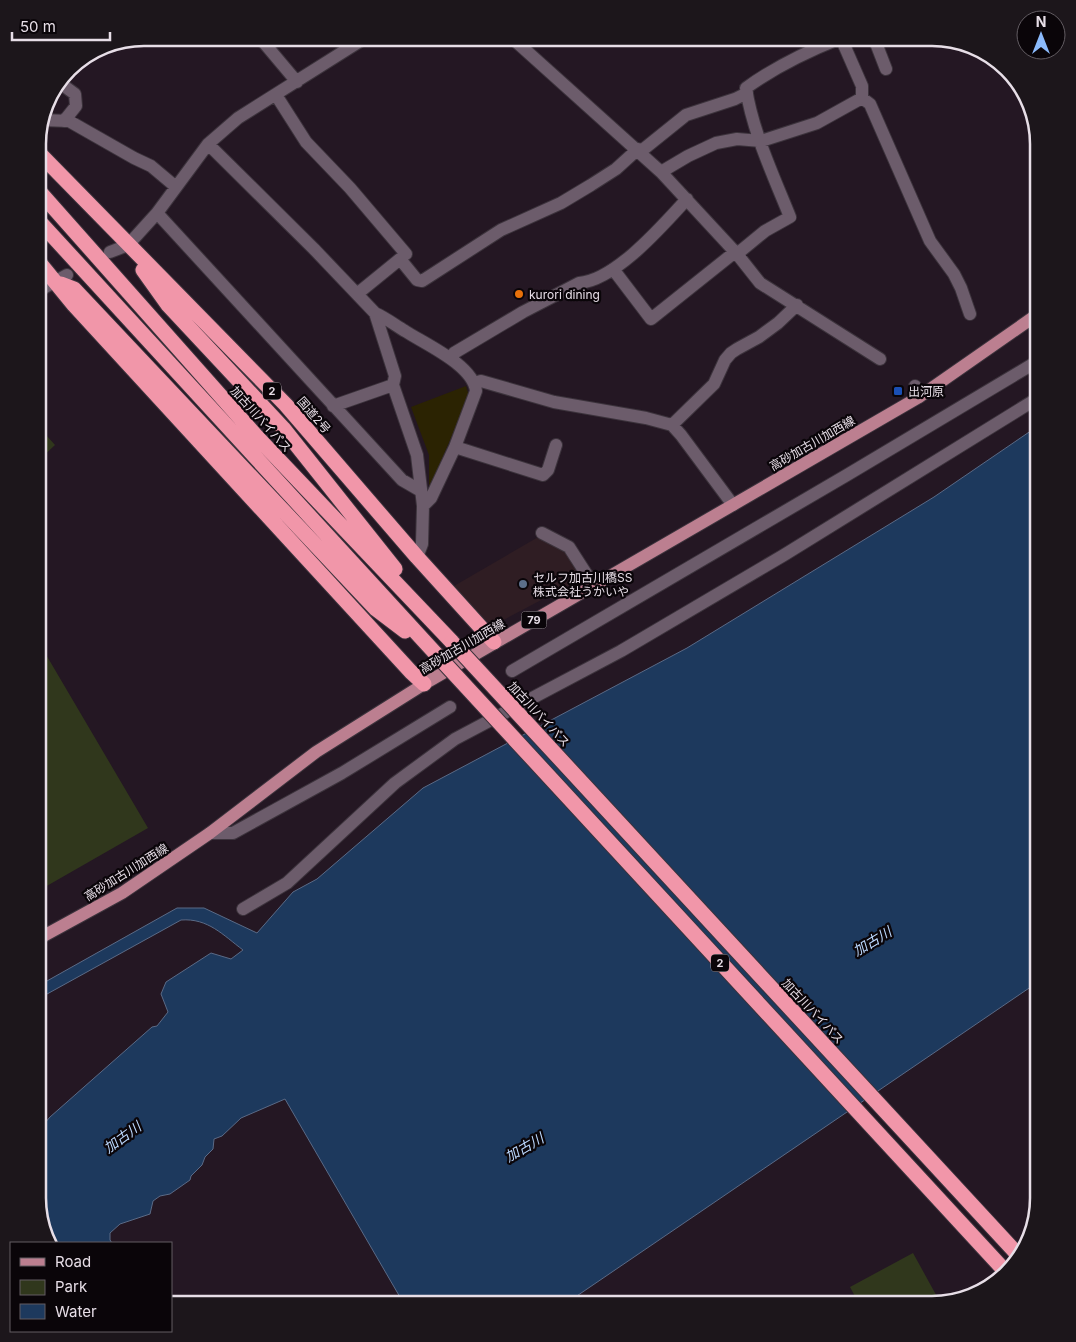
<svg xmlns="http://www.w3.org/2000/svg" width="1076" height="1342" font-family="Inter,'Noto Sans JP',sans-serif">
<rect width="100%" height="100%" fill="#241723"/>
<path fill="#2f1d23" d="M 540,536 L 567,548 L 585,577 L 490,627 L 454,586 Z"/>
<path fill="#30371c" d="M 38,426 L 55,445 L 38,461 Z
M 38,641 L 148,828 L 38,891 Z
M 913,1253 L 940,1302 L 932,1304 L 859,1304 L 850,1287 Z"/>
<path fill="#2b2302" d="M 466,386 L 469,396 L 429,489 L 429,455 L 411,407 Z"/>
<path fill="#1d395d" stroke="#5a6a86" d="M 1038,426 L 1038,982 L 565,1304 L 404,1304 L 285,1099 L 241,1118 L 222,1136 L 214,1139 L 213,1149 L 205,1157 L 202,1165 L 191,1176 L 190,1180 L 170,1194 L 160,1196 L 153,1201 L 150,1214 L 120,1224 L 110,1233 L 110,1240 L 112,1243 L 51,1243 L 38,1197 L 38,1131 L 50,1117 L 152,1027 L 157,1026 L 168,1012 L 161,994 L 166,982 L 211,953 L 231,959 L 243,950 C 223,935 208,918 181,920 L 38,999 L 38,986 L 177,908 L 204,908 L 257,933 L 293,892 L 317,879 L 423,788 L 687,648 L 934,497 Z
M 38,1072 L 40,1072 L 45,1080 L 46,1089 L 38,1094 Z"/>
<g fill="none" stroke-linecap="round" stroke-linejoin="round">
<g stroke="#3c333c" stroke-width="14">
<path id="minor" d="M 260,38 L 297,82
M 512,38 L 661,172 L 737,254 L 760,283 L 880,359
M 841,38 L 862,86 L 862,98 L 870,104 L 930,241 L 954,274 L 961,288 L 970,314
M 874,38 L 886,69
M 60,83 L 75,94 L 76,106 L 64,121
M 276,95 L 306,142 L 350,188 L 406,254
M 42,120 L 69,121 L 134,158 L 151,166 L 176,187
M 208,144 L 314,249 L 375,313 L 395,376 L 393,385 L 417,455 L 423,506 L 422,544 L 417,557
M 640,152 L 686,115 L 735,99 L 747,93
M 661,172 L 688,156 L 716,143 L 737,139 L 761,141 L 817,123 L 862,98
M 157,213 L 402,480 L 421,491
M 110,252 L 128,245 L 157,213 L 208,144 L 238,118 L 365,38
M 737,254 L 765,231 L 790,217 C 774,177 752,130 746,88 C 775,67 808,51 841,38
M 613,269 L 651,319 L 735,252
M 38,291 L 67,275
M 357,294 L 400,259 L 417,280 L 422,281 L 501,230 L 561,203 L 591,185 L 616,169 L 638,149
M 375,313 C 386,318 395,325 405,331 C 425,344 473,365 476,391 L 455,447 L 431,498 L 423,506
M 451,358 L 454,353 L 523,312 L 579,283 C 616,280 663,225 687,199
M 475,383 L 481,381 L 554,402 L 646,418 L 672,425 L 681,435 L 733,505
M 915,386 L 919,397
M 333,406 L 393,385
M 672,425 L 714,384 L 725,360 L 731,353 L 737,349 L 759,337 L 778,323 L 797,305
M 455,447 L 543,475 L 548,470 L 556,445
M 542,533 L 569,547 L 594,586
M 512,671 L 847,475 L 1038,361
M 210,833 L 233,833 L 342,773 L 450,707
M 243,909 L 287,883 L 395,783 L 455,739 L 621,651 L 784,555 L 1038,398"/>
</g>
<g stroke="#3c333c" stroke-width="14">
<path id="major" d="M 38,939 L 122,893 L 210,833 L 316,752 L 424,684 L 919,397 L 1038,314"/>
</g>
<g stroke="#3c333c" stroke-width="17">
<path id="highway" d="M 38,152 L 286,405 L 417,557 L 494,642
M 38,190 L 257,437 L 452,642
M 38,220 L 436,654
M 38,261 L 74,305 L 411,672 L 424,684
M 143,270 L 168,305 L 283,428 L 395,569
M 61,284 L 74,289 L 376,609 L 405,631"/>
</g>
<use href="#minor" stroke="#6c5c6b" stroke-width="12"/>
<use href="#major" stroke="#bc7f90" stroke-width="12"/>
<use href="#highway" stroke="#f196a9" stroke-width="15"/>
<g stroke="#3c333c" stroke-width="17" stroke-linecap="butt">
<path id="highway-bridge" d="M 452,642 L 1019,1256
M 436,654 L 1005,1271"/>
</g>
<use href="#highway-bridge" stroke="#f196a9" stroke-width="15"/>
</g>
<circle fill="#e8710a" stroke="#0a0509" stroke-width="2" cx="519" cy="294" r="5"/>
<rect fill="#1a4fb4" stroke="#0a0509" stroke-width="2" x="893" y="386" width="10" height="10" rx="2.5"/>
<circle fill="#5c6f8a" stroke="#0a0509" stroke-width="2" cx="523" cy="584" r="5"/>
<g text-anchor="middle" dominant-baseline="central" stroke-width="4.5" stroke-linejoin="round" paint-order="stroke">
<g fill="#0a0509" stroke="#a59da4" stroke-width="1">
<rect x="263" y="382.5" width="18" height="17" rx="4"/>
<rect x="521.5" y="611.5" width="25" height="17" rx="4"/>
<rect x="711" y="954.5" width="18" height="17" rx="4"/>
</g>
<g font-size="11" font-weight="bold" fill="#e7dee7">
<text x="272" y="391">2</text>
<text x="534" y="620">79</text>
<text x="720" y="963">2</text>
</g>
<g font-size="12" fill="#e7dee7" stroke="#0a0509" text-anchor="start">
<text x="529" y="294">kurori dining</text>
<text x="908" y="391">出河原</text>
<text x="533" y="577">セルフ加古川橋SS<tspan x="533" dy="14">株式会社うかいや</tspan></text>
</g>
<g font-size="12" fill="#e7dee7" stroke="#0a0509">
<text transform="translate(314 415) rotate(49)">国道2号</text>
<text transform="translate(261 419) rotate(48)">加古川バイパス</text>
<text transform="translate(812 443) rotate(-30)">高砂加古川加西線</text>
<text transform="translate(462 646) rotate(-30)">高砂加古川加西線</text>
<text transform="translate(539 714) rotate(47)">加古川バイパス</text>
<text transform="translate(126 872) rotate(-32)">高砂加古川加西線</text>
<text transform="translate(813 1011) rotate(47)">加古川バイパス</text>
</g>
<g font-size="14" font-style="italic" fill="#bcd9ff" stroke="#0a0509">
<text transform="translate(872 941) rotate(-31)">加古川</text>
<text transform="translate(122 1137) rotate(-36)">加古川</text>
<text transform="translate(524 1147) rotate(-30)">加古川</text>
</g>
</g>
<path d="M0 0H1076V1342H0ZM144 46H932A98 98 0 0 1 1030 144V1198A98 98 0 0 1 932 1296H144A98 98 0 0 1 46 1198V144A98 98 0 0 1 144 46Z" fill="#1c161b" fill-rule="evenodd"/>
<path fill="none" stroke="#e7dee7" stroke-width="2.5" d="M144 46H932A98 98 0 0 1 1030 144V1198A98 98 0 0 1 932 1296H144A98 98 0 0 1 46 1198V144A98 98 0 0 1 144 46Z"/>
<rect x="10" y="1242" width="162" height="90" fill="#0a0509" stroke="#625c62"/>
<rect x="20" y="1258" width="25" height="8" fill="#bc7f90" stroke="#625c62"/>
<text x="55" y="1267" font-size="15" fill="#e7dee7">Road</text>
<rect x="20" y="1280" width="25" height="15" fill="#30371c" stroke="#625c62"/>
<text x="55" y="1292" font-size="15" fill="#e7dee7">Park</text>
<rect x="20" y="1304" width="25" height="15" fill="#1d395d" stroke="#625c62"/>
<text x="55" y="1317" font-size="15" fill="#e7dee7">Water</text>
<g transform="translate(1041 35)"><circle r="24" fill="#0a0509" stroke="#625c62"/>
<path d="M0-4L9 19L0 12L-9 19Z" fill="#8bbafc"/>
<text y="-8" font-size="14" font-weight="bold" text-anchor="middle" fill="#e7dee7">N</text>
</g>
<path d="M12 32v8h98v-8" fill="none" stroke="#e7dee7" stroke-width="2.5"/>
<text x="20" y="32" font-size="15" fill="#e7dee7" stroke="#0a0509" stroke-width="4" paint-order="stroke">50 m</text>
</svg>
